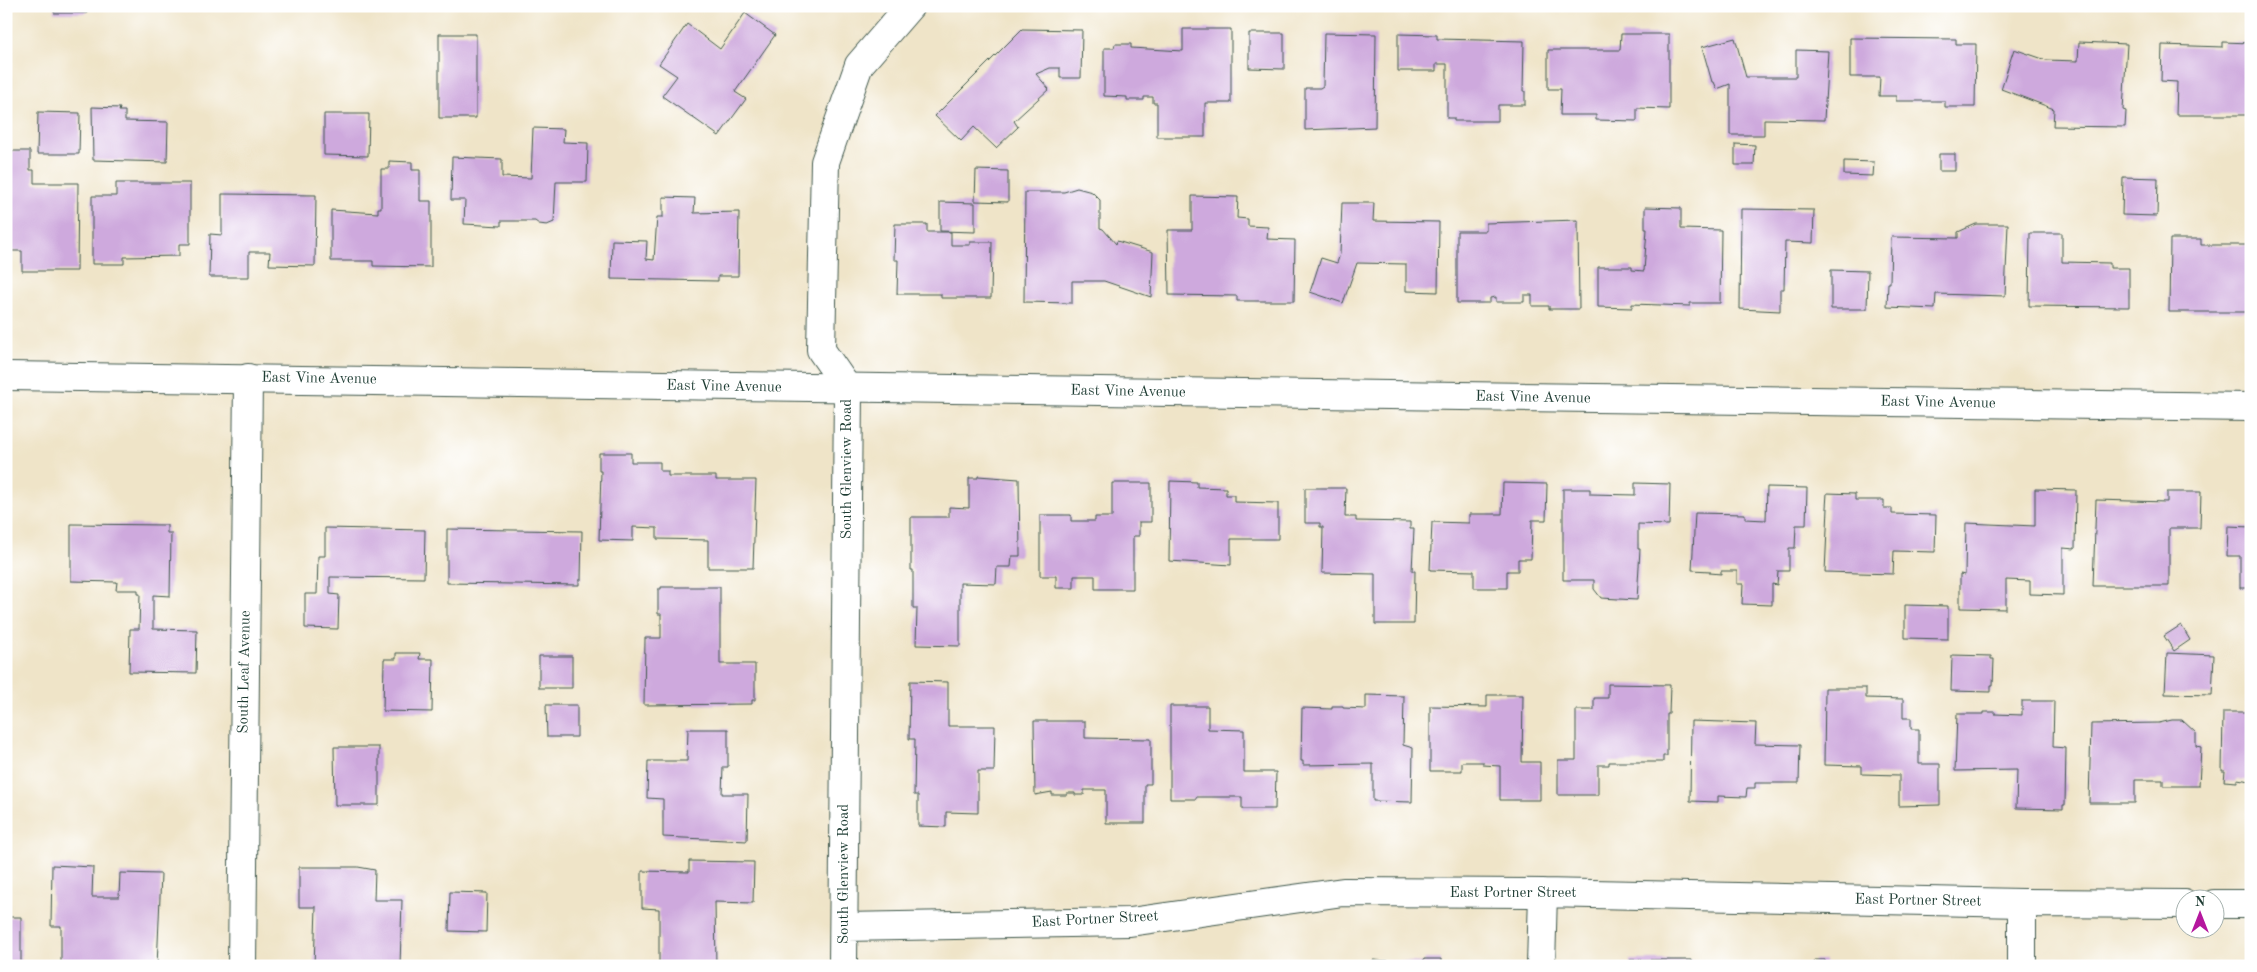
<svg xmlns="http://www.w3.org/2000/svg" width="2257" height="972" font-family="'Old Standard TT',serif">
<rect width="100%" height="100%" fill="#fff"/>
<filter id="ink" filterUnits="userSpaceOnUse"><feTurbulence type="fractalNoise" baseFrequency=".02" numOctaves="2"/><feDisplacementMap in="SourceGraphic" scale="10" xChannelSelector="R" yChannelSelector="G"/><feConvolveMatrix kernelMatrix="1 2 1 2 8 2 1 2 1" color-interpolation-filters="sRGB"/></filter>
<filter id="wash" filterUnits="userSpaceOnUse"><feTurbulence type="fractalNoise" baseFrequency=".0096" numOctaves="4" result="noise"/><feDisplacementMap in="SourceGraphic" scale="20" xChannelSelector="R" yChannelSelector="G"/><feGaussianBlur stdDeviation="1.12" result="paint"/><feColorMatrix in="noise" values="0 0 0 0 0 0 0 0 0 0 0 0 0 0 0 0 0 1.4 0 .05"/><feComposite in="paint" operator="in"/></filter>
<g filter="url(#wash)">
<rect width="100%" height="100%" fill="#efe4c8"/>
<g id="blocks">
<path fill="#cea9dd" d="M 55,6 L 87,6 L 87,13 L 54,13 Z
M 745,13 L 775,35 L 735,92 L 746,99 L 719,136 L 662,96 L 677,76 L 659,64 L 687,24 L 720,49 Z
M 1022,29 L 1082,30 L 1081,78 L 1060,78 L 1060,68 L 1050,68 L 1036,74 L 1049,89 L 1014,121 L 1018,127 L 996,148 L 974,127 L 961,141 L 935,116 Z
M 1183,29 L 1231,29 L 1231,103 L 1205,103 L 1205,137 L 1157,137 L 1157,103 L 1153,103 L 1153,97 L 1144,97 L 1144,100 L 1127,100 L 1127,97 L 1104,96 L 1104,48 L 1114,48 L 1115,44 L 1131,44 L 1131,48 L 1183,51 Z
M 1249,33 L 1284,33 L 1284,69 L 1249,68 Z
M 1324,33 L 1376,34 L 1375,127 L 1305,130 L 1305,88 L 1320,88 L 1323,86 Z
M 439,34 L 476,34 L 476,118 L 439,118 Z
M 1398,34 L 1437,35 L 1437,39 L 1524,41 L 1523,91 L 1525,91 L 1525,105 L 1498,105 L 1498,121 L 1454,121 L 1454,118 L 1447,118 L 1447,64 L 1436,64 L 1436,71 L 1398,71 Z
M 1621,34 L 1669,34 L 1669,109 L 1637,108 L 1637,121 L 1596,120 L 1596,115 L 1560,115 L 1561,89 L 1548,89 L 1548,50 L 1620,50 Z
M 1735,38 L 1746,77 L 1796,77 L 1796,50 L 1828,51 L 1824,120 L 1764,119 L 1764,135 L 1730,135 L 1730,84 L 1717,89 L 1714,82 L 1712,82 L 1702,47 Z
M 1850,38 L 1956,39 L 1956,44 L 1976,44 L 1975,107 L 1945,107 L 1945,101 L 1896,101 L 1896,96 L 1879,96 L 1880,77 L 1850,77 Z
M 2079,42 L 2127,44 L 2123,110 L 2126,111 L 2125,127 L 2053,126 L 2054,109 L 2001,89 L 2014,49 L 2046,60 L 2078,61 Z
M 2223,42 L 2251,43 L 2251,115 L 2176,115 L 2177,82 L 2161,81 L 2162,45 L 2223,47 Z
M 92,107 L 120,108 L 119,111 L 125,111 L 125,121 L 168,122 L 167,162 L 93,160 Z
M 38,112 L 80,113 L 79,154 L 37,154 Z
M 324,114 L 369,114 L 368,156 L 324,155 Z
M 533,128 L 564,129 L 563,142 L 588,143 L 587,182 L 556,182 L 554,222 L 547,225 L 539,224 L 535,221 L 501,221 L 501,226 L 464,224 L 465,200 L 451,200 L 452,157 L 502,159 L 502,177 L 531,178 Z
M 1735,144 L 1755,145 L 1754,165 L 1735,165 Z
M 6,151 L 30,151 L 30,170 L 34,170 L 34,183 L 78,183 L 77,271 L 22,271 L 22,251 L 6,251 Z
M 1939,154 L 1955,154 L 1955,171 L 1939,171 Z
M 389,161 L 412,162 L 412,170 L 420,170 L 420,201 L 431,201 L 431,267 L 373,266 L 373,261 L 331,261 L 331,210 L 378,213 L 378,208 L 381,208 L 381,169 L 389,169 Z
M 1844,161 L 1874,162 L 1873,176 L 1844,175 Z
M 976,170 L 1008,171 L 1008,202 L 975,201 Z
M 2123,177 L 2158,178 L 2157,216 L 2122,215 Z
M 116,183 L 190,183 L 190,244 L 179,244 L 179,256 L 124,257 L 124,264 L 92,264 L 92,196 L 116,196 Z
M 1077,188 L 1092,192 L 1100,200 L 1100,228 L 1103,229 L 1116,244 L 1117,241 L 1153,252 L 1151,297 L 1104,281 L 1072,281 L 1072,303 L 1024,302 L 1025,192 L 1064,192 Z
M 222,194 L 316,195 L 315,266 L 269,265 L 270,252 L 249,252 L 249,277 L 209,277 L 210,234 L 222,235 Z
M 1192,196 L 1238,197 L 1237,218 L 1248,219 L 1248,226 L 1268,227 L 1267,239 L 1295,240 L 1294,301 L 1237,301 L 1237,296 L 1169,295 L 1168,230 L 1192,230 Z
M 663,197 L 695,198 L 694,213 L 739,212 L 738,276 L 718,276 L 718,281 L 611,279 L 612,240 L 647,241 L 646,259 L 654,260 L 657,217 L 663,217 Z
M 940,202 L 975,203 L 975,232 L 940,231 Z
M 1342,203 L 1374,203 L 1373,221 L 1439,222 L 1438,292 L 1406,291 L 1406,264 L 1357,263 L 1343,303 L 1310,292 L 1321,258 L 1337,263 L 1340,254 Z
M 1645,207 L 1681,208 L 1681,229 L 1721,230 L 1720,303 L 1690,303 L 1690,306 L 1632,304 L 1632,308 L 1598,307 L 1598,267 L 1632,267 L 1632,270 L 1644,271 L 1647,229 L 1645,229 Z
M 1741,209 L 1814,210 L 1813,243 L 1785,242 L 1784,289 L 1780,289 L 1780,311 L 1740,309 Z
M 1578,220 L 1579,309 L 1549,309 L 1549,306 L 1532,306 L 1532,295 L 1524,295 L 1524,302 L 1496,302 L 1496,297 L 1490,298 L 1490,303 L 1457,303 L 1457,231 L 1486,231 L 1486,223 Z
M 895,224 L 927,224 L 927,232 L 951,232 L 951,245 L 970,245 L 970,242 L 992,242 L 991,298 L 941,298 L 941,294 L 897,294 L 898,260 L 894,260 Z
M 1976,224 L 2008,224 L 2005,296 L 1936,294 L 1935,309 L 1887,307 L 1888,283 L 1890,283 L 1891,237 L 1958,238 L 1958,232 Z
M 2030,233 L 2062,233 L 2062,262 L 2110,263 L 2110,268 L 2129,268 L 2129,307 L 2029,306 Z
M 2170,239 L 2201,239 L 2201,245 L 2251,245 L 2251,312 L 2169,312 Z
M 1831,270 L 1868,271 L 1867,309 L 1831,309 Z
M 599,453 L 631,453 L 631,462 L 660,462 L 660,471 L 668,471 L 668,476 L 716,476 L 716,480 L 756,480 L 753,568 L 708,568 L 708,540 L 657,539 L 657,528 L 633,527 L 633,541 L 599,540 L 601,471 L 599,471 Z
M 978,476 L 1019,479 L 1020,556 L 1012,556 L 1011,567 L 997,567 L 996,584 L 960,583 L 960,646 L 916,645 L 917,608 L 913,608 L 913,570 L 911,570 L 911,517 L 949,517 L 949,507 L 969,508 L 969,478 L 978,478 Z
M 1170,481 L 1197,482 L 1197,487 L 1226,488 L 1226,495 L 1234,495 L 1234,502 L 1278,503 L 1278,539 L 1231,539 L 1231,565 L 1169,561 Z
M 1112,483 L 1151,483 L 1151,522 L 1139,522 L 1139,536 L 1133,536 L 1133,589 L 1095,589 L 1095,576 L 1074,576 L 1074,588 L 1056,588 L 1056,576 L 1040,576 L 1040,515 L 1071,515 L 1071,521 L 1095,521 L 1095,517 L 1112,517 Z
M 1503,483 L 1547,484 L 1546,520 L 1532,520 L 1531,559 L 1518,559 L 1518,571 L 1507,571 L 1507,588 L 1474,588 L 1474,571 L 1430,570 L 1432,522 L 1469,523 L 1469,514 L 1502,514 Z
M 1635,483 L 1670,484 L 1669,525 L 1638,524 L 1638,549 L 1640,549 L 1637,600 L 1601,598 L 1594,589 L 1594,580 L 1563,580 L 1563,489 L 1590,489 L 1590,494 L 1635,495 Z
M 1767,487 L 1807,488 L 1806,525 L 1796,525 L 1795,548 L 1789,548 L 1789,571 L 1778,571 L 1777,585 L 1772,584 L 1772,605 L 1742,604 L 1743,584 L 1737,584 L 1737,571 L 1721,571 L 1721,574 L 1710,573 L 1710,571 L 1692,570 L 1695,513 L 1745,514 L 1745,519 L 1766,520 Z
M 1305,488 L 1346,488 L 1345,517 L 1356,517 L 1356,521 L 1410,522 L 1410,529 L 1414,529 L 1412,571 L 1415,571 L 1414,624 L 1375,624 L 1375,574 L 1322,573 L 1323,527 L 1320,527 L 1320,523 L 1305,523 Z
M 2035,489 L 2076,490 L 2075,549 L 2063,548 L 2063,595 L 2030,594 L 2030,581 L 2006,580 L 2006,609 L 1960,608 L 1960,574 L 1965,575 L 1966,523 L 2035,526 Z
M 2167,492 L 2201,492 L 2200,528 L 2169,528 L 2169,586 L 2093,586 L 2096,500 L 2167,502 Z
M 1827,493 L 1855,494 L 1855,500 L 1884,500 L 1884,508 L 1892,508 L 1892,514 L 1936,515 L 1935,552 L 1894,551 L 1893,574 L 1825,572 L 1828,508 L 1826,508 Z
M 71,524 L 167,525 L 167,533 L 171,533 L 170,596 L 153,595 L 153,629 L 197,630 L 196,673 L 129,672 L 130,629 L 139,629 L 140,594 L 138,594 L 138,590 L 116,590 L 117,582 L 71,581 Z
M 2228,526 L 2251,527 L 2251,588 L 2240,588 L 2240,556 L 2227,556 Z
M 325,528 L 425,530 L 424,578 L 330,577 L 330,594 L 339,595 L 338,629 L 305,628 L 305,594 L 317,594 L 318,556 L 325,556 Z
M 447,529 L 582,531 L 581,580 L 579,580 L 579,585 L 447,583 Z
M 661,587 L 720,587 L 720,664 L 755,664 L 755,700 L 752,700 L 752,704 L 644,705 L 645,638 L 661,638 L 661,614 L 658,614 L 658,589 L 661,589 Z
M 1905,605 L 1948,606 L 1948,639 L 1905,638 Z
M 2181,625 L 2190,640 L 2174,651 L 2164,636 Z
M 396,653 L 420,653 L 419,659 L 433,659 L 432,712 L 383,711 L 384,659 L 396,659 Z
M 2167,653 L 2214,655 L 2212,695 L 2165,694 Z
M 1952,655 L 1991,656 L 1991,659 L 1994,659 L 1993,685 L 1991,685 L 1991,692 L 1951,691 Z
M 539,656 L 572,656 L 572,688 L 539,688 Z
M 910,681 L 948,682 L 948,726 L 995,726 L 994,771 L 978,771 L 978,813 L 946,812 L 946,827 L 918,826 L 918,795 L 914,795 L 915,739 L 909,739 Z
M 1608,684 L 1670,685 L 1669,714 L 1667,714 L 1667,756 L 1663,756 L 1663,762 L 1609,762 L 1609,765 L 1598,765 L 1598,795 L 1558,795 L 1558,760 L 1576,760 L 1576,710 L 1594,710 L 1594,698 L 1608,698 Z
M 1825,688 L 1866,688 L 1866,698 L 1903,699 L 1903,718 L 1911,718 L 1911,729 L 1919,729 L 1919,764 L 1940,764 L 1940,805 L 1899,806 L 1899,775 L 1862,774 L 1862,766 L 1824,765 Z
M 1366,695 L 1404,696 L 1403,745 L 1413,748 L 1412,802 L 1373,801 L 1373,764 L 1303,765 L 1303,761 L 1301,761 L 1302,708 L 1332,709 L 1332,706 L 1343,706 L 1343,708 L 1366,709 Z
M 1487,695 L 1523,695 L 1522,762 L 1540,762 L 1540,800 L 1500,800 L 1500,766 L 1483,765 L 1483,762 L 1462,762 L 1462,771 L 1430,771 L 1430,706 L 1487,707 Z
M 2022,701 L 2054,701 L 2053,747 L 2066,748 L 2065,805 L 2063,805 L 2063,809 L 2016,808 L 2017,770 L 1955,771 L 1957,714 L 1984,714 L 1984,712 L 1995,712 L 1995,714 L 2022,715 Z
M 546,705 L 577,705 L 577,737 L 547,737 Z
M 1170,706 L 1208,706 L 1208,729 L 1244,730 L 1244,772 L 1276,772 L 1275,809 L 1242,809 L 1242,797 L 1196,797 L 1196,799 L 1170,799 Z
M 2223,712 L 2251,712 L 2251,781 L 2237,779 L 2237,782 L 2224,781 L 2225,771 L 2222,771 Z
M 2172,720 L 2182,720 L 2196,733 L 2196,746 L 2201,747 L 2199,786 L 2163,786 L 2163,780 L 2135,780 L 2135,803 L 2089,803 L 2091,724 L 2159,723 Z
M 1034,721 L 1085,721 L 1085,738 L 1151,739 L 1151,784 L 1145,784 L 1145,823 L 1106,823 L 1106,790 L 1084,790 L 1084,795 L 1075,795 L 1075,793 L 1067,793 L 1067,795 L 1052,795 L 1052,792 L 1035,795 Z
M 1691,721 L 1756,723 L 1755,744 L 1800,745 L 1799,783 L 1755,783 L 1755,788 L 1747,788 L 1746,797 L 1718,796 L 1718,802 L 1690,801 Z
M 688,729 L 728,729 L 728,767 L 723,767 L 722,794 L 748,794 L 747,841 L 663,837 L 663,799 L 647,798 L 648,761 L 687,761 Z
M 334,747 L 379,747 L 379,805 L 335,805 Z
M 689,861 L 754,862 L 753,903 L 715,902 L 716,966 L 659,966 L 659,909 L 642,908 L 642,871 L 689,872 Z
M 52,865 L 93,867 L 92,897 L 119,897 L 120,873 L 161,874 L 157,966 L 61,966 L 61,926 L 51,926 Z
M 299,867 L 358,867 L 375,870 L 374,900 L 402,900 L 400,966 L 314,966 L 316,907 L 299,907 Z
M 450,892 L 487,893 L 486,932 L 449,931 Z
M 6,917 L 21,917 L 21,966 L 6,966 Z
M 1424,959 L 1441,959 L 1441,966 L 1372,966 L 1373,960 L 1424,963 Z
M 1630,960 L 1692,960 L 1692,964 L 1725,964 L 1725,966 L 1630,966 Z
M 1814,960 L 1825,960 L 1825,964 L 1848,962 L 1848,966 L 1814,966 Z
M 1736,964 L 1769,964 L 1769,966 L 1736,966 Z"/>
</g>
</g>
<g filter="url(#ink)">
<use href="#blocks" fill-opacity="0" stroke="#3e564a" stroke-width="1"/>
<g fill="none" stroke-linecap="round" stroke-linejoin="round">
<g stroke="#3e564a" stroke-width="30">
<path id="street" d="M 2214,904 L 2251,904
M 844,927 L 1130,922 L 1343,892 L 1543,893 L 2022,903 L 2184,904
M 242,966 L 248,378
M 843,966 L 848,389 L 821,350 L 825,162 L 859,65 L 910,6
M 1541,966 L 1543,893
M 2022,966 L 2022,903"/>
</g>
<g stroke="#3e564a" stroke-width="30">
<path id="secondary" d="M 6,376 L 2251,407"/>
</g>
<use href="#street" stroke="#fff" stroke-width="28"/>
<use href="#secondary" stroke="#fff" stroke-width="28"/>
</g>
</g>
<g text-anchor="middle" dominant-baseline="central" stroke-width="5" stroke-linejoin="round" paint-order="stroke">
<g font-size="15" fill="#1f3d34" stroke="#fff">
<text transform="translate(319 379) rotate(1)">East Vine Avenue</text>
<text transform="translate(724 387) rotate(1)">East Vine Avenue</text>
<text transform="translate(1128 392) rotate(1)">East Vine Avenue</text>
<text transform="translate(1533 398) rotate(1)">East Vine Avenue</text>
<text transform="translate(1938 403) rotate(1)">East Vine Avenue</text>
<text transform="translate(847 469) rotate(-90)">South Glenview Road</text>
<text transform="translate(245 672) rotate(-89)">South Leaf Avenue</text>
<text transform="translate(844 874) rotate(-90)">South Glenview Road</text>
<text x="1513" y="893">East Portner Street</text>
<text transform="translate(1918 901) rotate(1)">East Portner Street</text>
<text transform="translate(1095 920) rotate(-3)">East Portner Street</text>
</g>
</g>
<rect width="2257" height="972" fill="none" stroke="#fff" stroke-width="25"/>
<g transform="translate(2200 914)"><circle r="24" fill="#ffffff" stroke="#a5b1ae"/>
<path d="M0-4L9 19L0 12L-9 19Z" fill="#b5179e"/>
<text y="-8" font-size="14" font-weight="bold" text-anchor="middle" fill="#1f3d34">N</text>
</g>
</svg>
